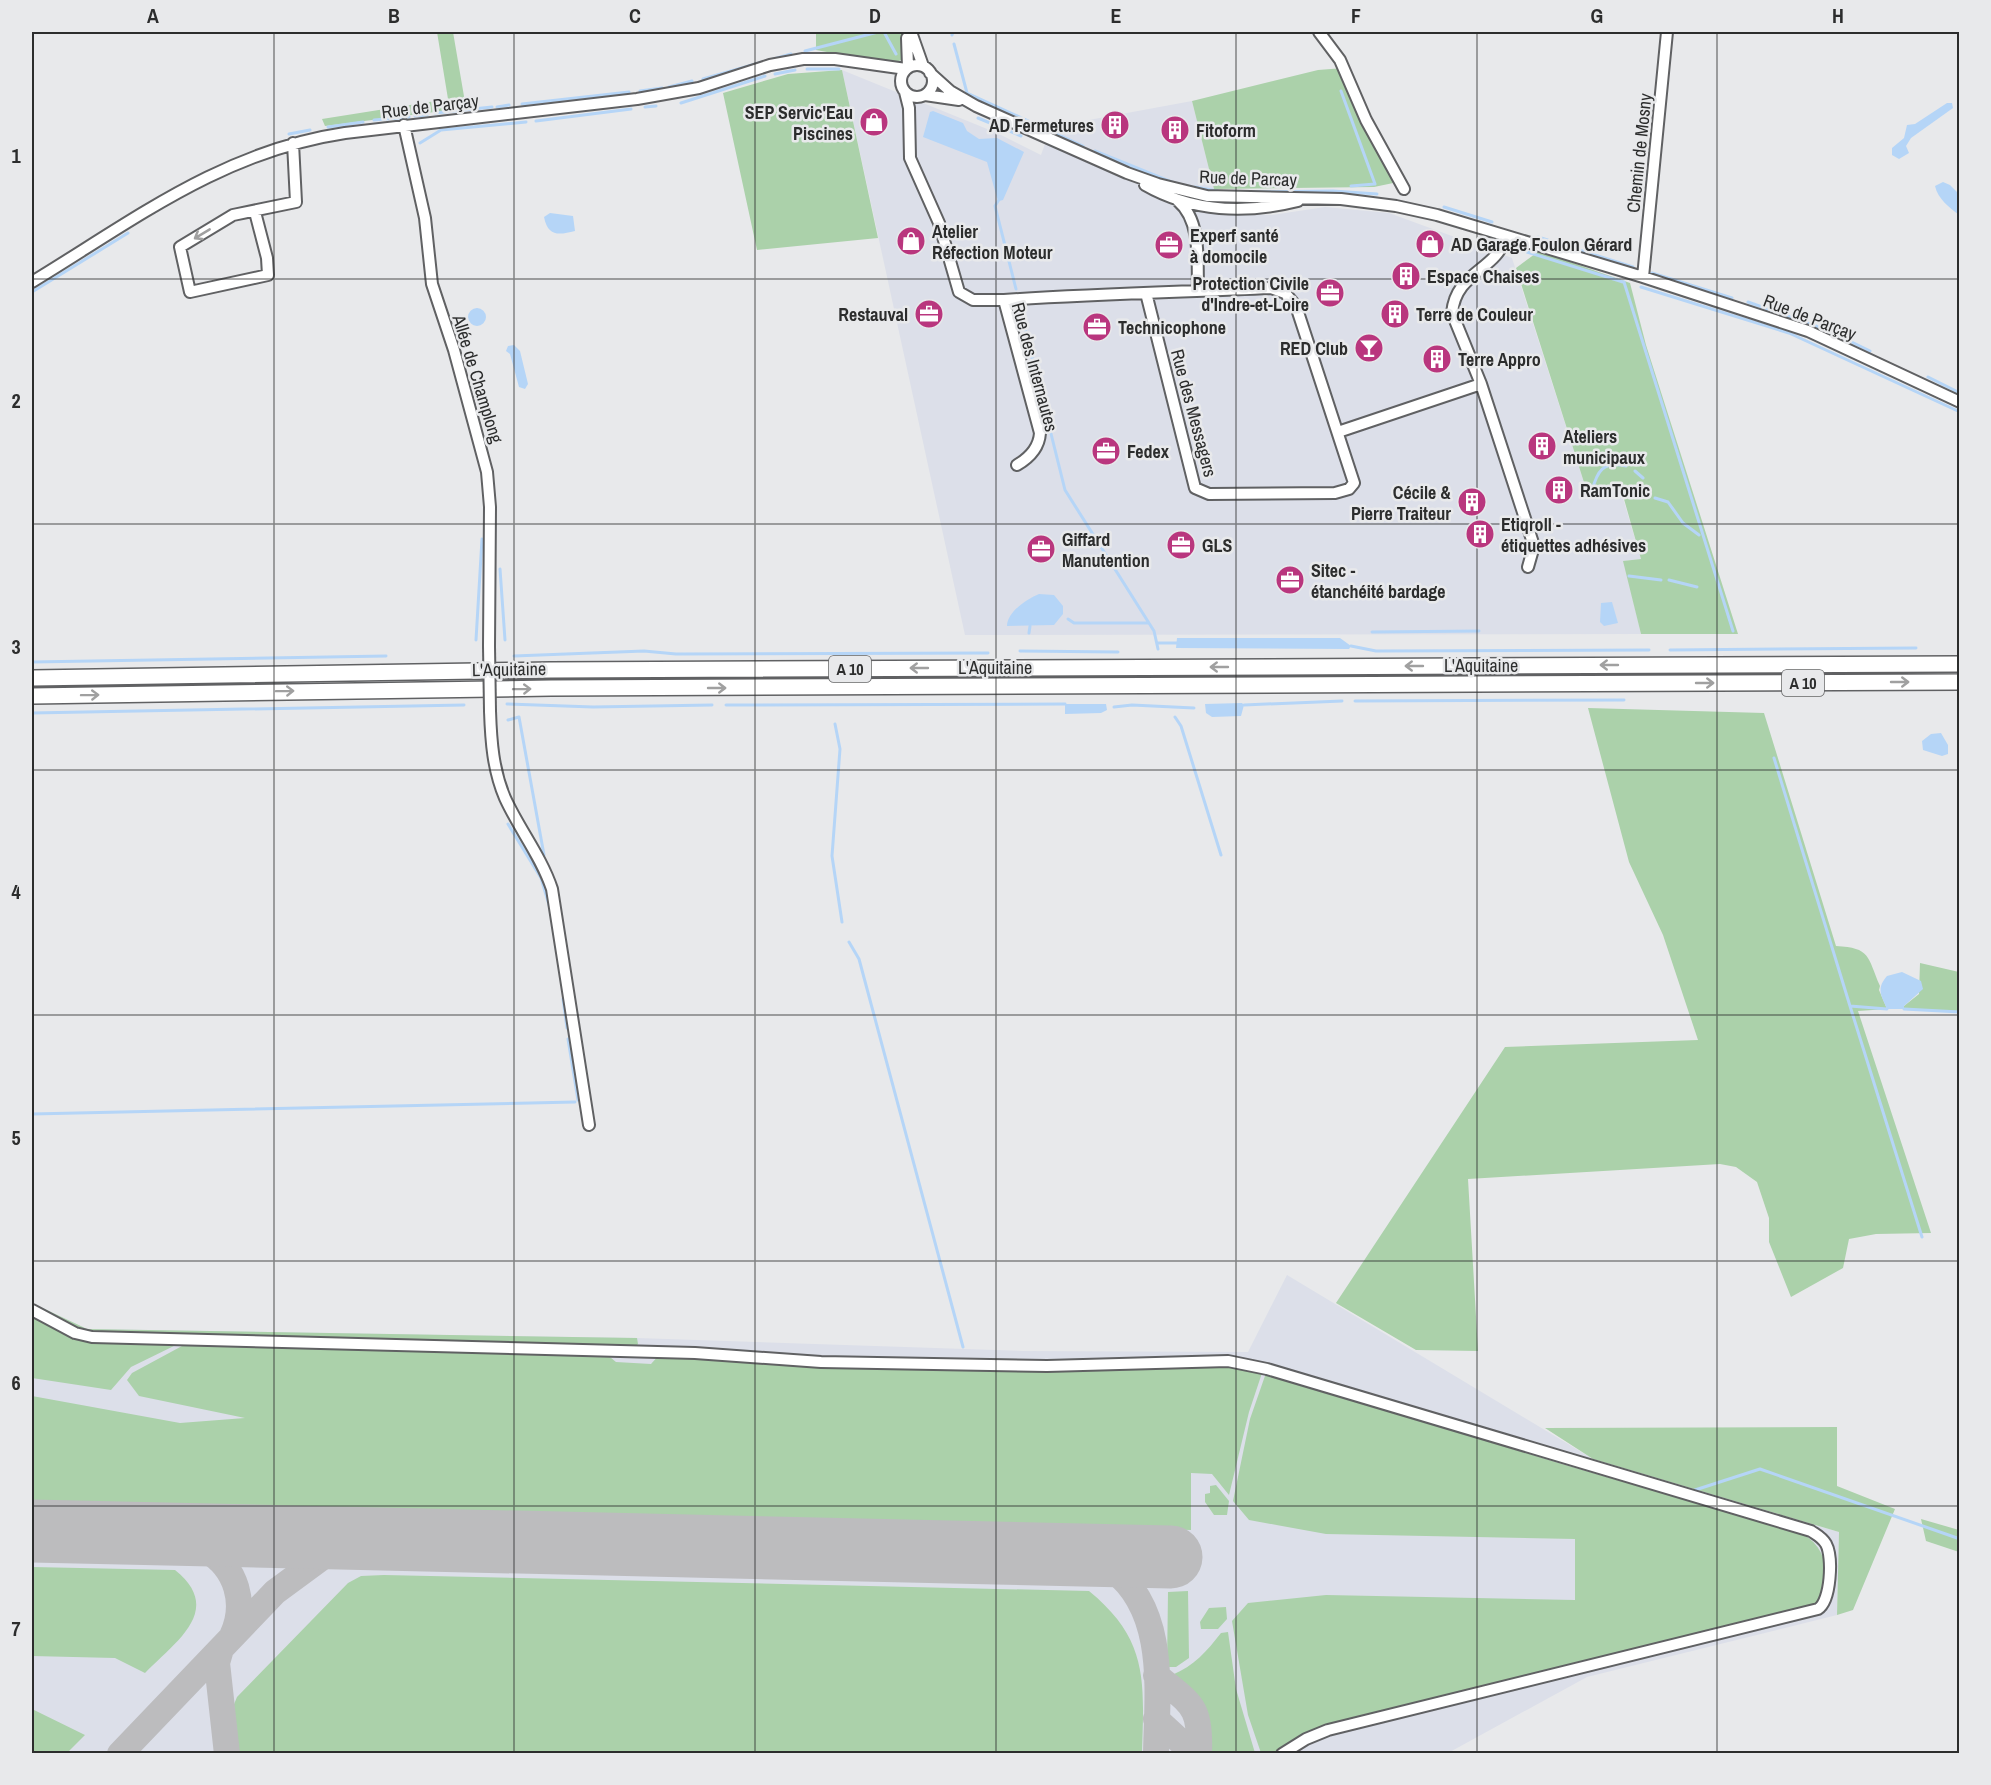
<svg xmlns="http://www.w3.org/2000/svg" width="1991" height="1785" font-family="'Archivo Narrow',sans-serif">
<rect width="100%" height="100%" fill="#e8e9eb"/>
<path fill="#dcdfe9" d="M 842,70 L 997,133 L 1041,155 L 1051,127 L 1192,101 L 1220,213 L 1272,215 L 1325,207 L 1389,213 L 1512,258 L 1588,495 L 1619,485 L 1641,559 L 1624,561 L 1641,634 L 965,635 Z
M 1287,1275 L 1593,1459 L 1839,1532 L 1837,1615 L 1587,1677 L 1448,1753 L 32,1753 L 32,1303 L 87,1329 L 637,1338 L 1023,1351 L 1248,1352 Z"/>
<path fill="#abd1aa" d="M 437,32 L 453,32 L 466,108 L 325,126 L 322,119 L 448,99 Z
M 816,32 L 902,32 L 904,58 L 896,63 L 888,63 L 816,50 Z
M 1344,68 L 1398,182 L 1374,187 L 1214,189 L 1192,101 L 1318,70 Z
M 842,70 L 878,238 L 757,250 L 723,93 L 788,74 Z
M 1539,251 L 1630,283 L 1646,345 L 1738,634 L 1641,634 L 1623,561 L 1641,559 L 1620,485 L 1588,495 L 1516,268 Z
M 1588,708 L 1764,713 L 1836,946 C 1871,948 1867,956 1880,986 L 1879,990 L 1887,1009 L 1858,1011 L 1931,1233 L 1876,1234 L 1849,1239 L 1843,1268 L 1791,1297 L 1769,1242 L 1769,1218 L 1757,1182 L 1736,1167 L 1720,1164 L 1468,1179 L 1478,1351 L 1416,1350 L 1336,1303 L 1505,1047 L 1698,1040 L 1663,935 L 1629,862 Z
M 1920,963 L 1959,972 L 1959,1012 L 1904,1009 L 1904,1006 L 1919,994 Z
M 32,1303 L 87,1329 L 637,1338 L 638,1344 L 634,1348 L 97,1335 L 77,1330 L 32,1308 Z
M 32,1314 L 72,1334 L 180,1343 L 131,1367 L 111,1390 L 32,1378 Z
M 207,1343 L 605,1353 L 616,1362 L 651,1364 L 660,1354 C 794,1360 929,1368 1063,1371 C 1129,1372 1199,1356 1262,1373 L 1249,1412 L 1229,1495 L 1212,1474 L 1191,1473 L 1191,1530 L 32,1504 L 32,1396 L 180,1423 L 245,1418 L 139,1396 L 127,1380 L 132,1373 L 182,1346 Z
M 1266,1373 L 1562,1464 L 1803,1534 C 1829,1550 1830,1576 1820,1604 L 1328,1730 L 1279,1753 L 1261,1753 L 1248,1715 L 1232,1621 L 1248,1603 L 1326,1595 L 1575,1600 L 1575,1539 L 1326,1534 L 1249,1520 L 1233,1501 L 1250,1419 Z
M 1837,1427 L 1837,1486 L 1895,1509 L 1853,1610 L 1837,1615 L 1839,1532 L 1593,1459 L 1545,1428 Z
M 1216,1485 L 1229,1501 L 1227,1515 L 1214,1515 L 1205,1502 L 1205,1494 L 1210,1493 L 1210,1486 Z
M 1921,1519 L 1959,1530 L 1959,1552 L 1926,1541 Z
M 32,1567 L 175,1570 C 225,1610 175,1642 145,1673 L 115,1658 L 32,1656 Z
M 384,1575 L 1089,1591 C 1149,1640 1144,1682 1142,1753 L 234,1753 L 230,1714 L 237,1697 L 348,1583 L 361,1576 Z
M 1188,1591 L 1189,1658 L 1176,1667 L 1167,1667 L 1168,1592 Z
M 1226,1607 L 1227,1619 L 1218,1629 L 1201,1629 L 1200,1622 L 1209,1608 Z
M 1228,1632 L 1236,1689 L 1255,1753 L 1208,1753 L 1209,1720 L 1171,1681 L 1172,1675 C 1194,1666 1207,1651 1221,1633 Z
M 32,1709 L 85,1735 L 67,1753 L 32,1753 Z"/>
<path fill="#b5d5f7" d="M 1947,103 L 1952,103 L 1953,108 L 1911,138 L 1906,146 L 1909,153 L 1899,159 L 1892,155 L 1892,148 L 1904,138 L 1907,125 L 1915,124 Z
M 933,111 L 963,123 L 967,131 L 979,139 L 997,138 L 1024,152 L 1003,200 L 999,201 L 997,198 L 987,162 L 923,137 L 930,112 Z
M 1943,182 L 1950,185 L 1959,194 L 1959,215 C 1949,207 1938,199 1935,186 Z
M 550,213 L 573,216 L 575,231 C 559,235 548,237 544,217 Z
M468 317a9 9 0 1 1 18 0a9 9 0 1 1-18 0Z
M 514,345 L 520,351 L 528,384 L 525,389 L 519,387 L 510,354 L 506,351 L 508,346 Z
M 1039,594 L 1054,595 L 1063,606 L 1063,614 L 1054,625 L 1007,626 C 1007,612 1027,599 1039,594 Z
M 1612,602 L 1618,623 L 1604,626 L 1600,622 L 1601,603 Z
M 1177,638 L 1340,638 L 1351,646 L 1349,649 L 1176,648 Z
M 1242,703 L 1244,705 L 1241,716 L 1212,717 L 1206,713 L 1205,704 Z
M 1065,704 L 1106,704 L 1107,710 L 1101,713 L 1065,714 Z
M 1941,733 L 1948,745 L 1948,754 L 1942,756 L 1923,750 L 1922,741 L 1931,734 Z
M 1902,972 L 1921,981 L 1923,989 L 1904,1006 L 1904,1009 L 1887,1009 C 1881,995 1876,989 1887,976 Z"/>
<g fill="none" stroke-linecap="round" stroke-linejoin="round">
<path stroke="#b5d5f7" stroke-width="3" d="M 884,32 L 896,54
M 952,35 L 953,32
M 954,44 L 967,93 L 1083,146
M 805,51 L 878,32
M 807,69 L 839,69
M 775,74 L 795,70
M 703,79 L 791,54
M 669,87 L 692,81
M 640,91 L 662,88
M 1341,91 L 1375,184 L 1351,186
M 681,103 L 765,76
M 522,104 L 629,92
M 497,107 L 509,105
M 645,107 L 656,106
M 435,113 L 492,107
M 415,116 L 427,115
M 978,118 L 1021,136
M 374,120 L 409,117
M 536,121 L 631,109
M 328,127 L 363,122
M 289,134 L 310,130
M 420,143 L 441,130 L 526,122
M 1095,151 L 1174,183
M 1195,187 L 1217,191
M 1250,192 L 1333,191 L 1377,194
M 1000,198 L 995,206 L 1016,289
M 1444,207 L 1492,222
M 1538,237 L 1633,267
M 1527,252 L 1623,282
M 1652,273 L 1732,298
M 1624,282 L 1733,631
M 1641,287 L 1789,333 L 1960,412
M 32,292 L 128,233
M 1748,302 L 1827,330 L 1870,351
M 1020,309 L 1065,490 L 1154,631 L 1158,649
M 1928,377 L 1958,392
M 1635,471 L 1643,478
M 1592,491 C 1597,471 1603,461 1626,466
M 1655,498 L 1668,502 L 1683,523 L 1699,535
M 1091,563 L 1110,562
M 500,569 L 505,640
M 1629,576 L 1661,580
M 1669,580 L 1697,587
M 1068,619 L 1074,623 L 1149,623
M 1372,632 L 1479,631
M 1029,633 L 1030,626
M 476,640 L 482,539
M 1157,643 L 1177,643
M 1351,646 L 1376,651 L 1649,650
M 1670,650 L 1916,648
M 1020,651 L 1118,652
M 514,656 L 644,651 L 676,654 L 988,653
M 32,662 L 386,656
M 1355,701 L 1624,700
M 507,704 L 593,707 L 712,705
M 726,705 L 1065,704
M 1244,705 L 1342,701
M 1114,707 L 1132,705 L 1194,708
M 32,713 L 464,705
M 1175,717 L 1181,726 L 1221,855
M 508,720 L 519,717 L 544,855
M 835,724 L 840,749 L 832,856 L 842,922
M 1774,758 L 1850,1006
M 508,824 L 541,878 L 550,908
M 849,942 L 859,959 L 963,1347
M 563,999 L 567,1028
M 1887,1009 L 1850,1006 L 1922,1237
M 1904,1009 L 1960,1012
M 568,1039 L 578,1100
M 32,1114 L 575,1102
M 1695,1490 L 1760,1469 L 1960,1539"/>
<path stroke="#bcbcbe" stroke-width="26" d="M 162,1534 C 177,1539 193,1542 206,1550 C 237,1568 247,1604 232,1636
M 1083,1556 C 1092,1560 1104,1563 1112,1569 C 1168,1611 1157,1693 1156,1754
M 221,1649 L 217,1663 L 227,1754
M 1156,1675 C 1191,1705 1201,1704 1199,1754
M 1156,1719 L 1194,1754
M 120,1754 L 275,1592 L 328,1553 L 361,1538"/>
<path stroke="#bcbcbe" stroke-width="63" d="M 32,1531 L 1171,1557"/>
<g stroke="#606163" stroke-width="14">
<path id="minor" d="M 911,32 L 923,66
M 1319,32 L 1340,60 L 1366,120 L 1404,189
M 907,38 L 908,67
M901 81a16 16 0 1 1 32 0a16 16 0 1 1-32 0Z
M 930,73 L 950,91 L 976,106 L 1127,173 L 1158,184 L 1207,196 L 1341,199 L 1396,206 L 1437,215 L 1643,277 L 1808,331 L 1960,402
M 905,92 L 909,108 L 910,158 L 939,223 L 959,292 L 973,300 L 1004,300 L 1040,433 C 1039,448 1029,458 1017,465
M 925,95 L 959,100
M 404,125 L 425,218 L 432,284 L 454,350 L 487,472 L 490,507 L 489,646
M 1145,185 C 1192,212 1246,214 1298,201
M 1178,201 C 1202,221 1197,263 1198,291
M 255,212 L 267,258 L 268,275 L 190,292 L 180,247 L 233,215 L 296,202 L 293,143
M 1506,236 C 1497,271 1456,271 1452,313 L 1481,384 L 1534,546 L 1528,567
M 1643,277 L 1667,32
M 32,282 C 134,220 223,151 345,133 L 637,99 L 699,88 L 770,65 L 803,59 L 835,59 L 906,69
M 1004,300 C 1093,294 1182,292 1271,288 L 1285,293 L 1296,306 L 1354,483 L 1349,489 L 1335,493 L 1209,494 L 1195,488 L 1146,293
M 1338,432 L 1481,384
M 490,711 C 491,741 493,770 505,798 C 519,829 541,856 552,889 L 589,1125
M 32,1310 L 75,1333 L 92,1337 L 695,1353 L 821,1362 L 1047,1366 L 1228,1361 L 1267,1369 L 1811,1531 C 1817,1535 1822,1537 1826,1544 C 1833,1557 1831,1601 1818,1609 L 1328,1730 L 1306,1739 L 1282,1754"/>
</g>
<g stroke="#606163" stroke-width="18">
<path id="highway" d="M 32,678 L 550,670 L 1960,664
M 32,696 L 551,688 L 1960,682"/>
</g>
<use href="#minor" stroke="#fff" stroke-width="10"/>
<use href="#highway" stroke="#fff" stroke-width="15"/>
<g stroke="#606163" stroke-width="14" stroke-linecap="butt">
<path id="minor-bridge" d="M 489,646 L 490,711"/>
</g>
<use href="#minor-bridge" stroke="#fff" stroke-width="10"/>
</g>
<defs><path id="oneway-shaft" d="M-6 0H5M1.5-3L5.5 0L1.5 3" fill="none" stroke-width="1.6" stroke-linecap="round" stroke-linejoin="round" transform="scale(1.5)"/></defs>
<g stroke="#a0a0a0">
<use href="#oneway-shaft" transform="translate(202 234) rotate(149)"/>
<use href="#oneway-shaft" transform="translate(1609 665) rotate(180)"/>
<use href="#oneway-shaft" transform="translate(1414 666) rotate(180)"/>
<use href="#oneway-shaft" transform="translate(1219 667) rotate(180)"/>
<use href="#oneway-shaft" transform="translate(919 668) rotate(180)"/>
<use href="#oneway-shaft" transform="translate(1900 682)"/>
<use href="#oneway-shaft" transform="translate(1705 683)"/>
<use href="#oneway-shaft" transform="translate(717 688)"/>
<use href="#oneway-shaft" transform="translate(522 689) rotate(-1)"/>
<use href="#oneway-shaft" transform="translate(285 691) rotate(-1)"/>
<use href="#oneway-shaft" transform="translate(90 695) rotate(-1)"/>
</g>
<path fill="none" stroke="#2c2d2d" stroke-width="1.5" stroke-opacity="0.55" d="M 274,32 L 274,1754M 514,32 L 514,1754M 755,32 L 755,1754M 996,32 L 996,1754M 1236,32 L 1236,1754M 1477,32 L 1477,1754M 1717,32 L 1717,1754M 32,279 L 1960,279M 32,524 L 1960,524M 32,770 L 1960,770M 32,1015 L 1960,1015M 32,1261 L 1960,1261M 32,1506 L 1960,1506"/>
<defs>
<g id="shop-disc" transform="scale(1.5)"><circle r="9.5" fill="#b9367e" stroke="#e8e9eb"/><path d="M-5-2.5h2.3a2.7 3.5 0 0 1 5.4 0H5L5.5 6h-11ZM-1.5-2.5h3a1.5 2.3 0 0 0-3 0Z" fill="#fff"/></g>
<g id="building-disc" transform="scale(1.5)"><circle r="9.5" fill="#b9367e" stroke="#e8e9eb"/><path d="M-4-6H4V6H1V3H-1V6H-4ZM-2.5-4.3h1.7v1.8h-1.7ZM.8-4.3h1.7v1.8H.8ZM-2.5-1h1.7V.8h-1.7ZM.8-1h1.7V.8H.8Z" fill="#fff"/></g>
<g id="office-disc" transform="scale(1.5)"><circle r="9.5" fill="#b9367e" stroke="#e8e9eb"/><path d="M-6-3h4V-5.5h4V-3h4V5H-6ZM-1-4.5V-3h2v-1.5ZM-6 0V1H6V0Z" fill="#fff"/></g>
<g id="bar-disc" transform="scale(1.5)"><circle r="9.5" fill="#b9367e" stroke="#e8e9eb"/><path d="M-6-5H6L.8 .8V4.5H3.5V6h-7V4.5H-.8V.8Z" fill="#fff"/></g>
</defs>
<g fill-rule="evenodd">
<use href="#shop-disc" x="874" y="122"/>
<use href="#building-disc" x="1115" y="125"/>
<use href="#building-disc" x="1175" y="130"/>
<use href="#shop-disc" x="911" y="241"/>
<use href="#shop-disc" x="1430" y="244"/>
<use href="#office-disc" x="1169" y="245"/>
<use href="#building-disc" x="1406" y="276"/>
<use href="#office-disc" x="1330" y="293"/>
<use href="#office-disc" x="929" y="314"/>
<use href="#building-disc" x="1395" y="314"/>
<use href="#office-disc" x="1097" y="327"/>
<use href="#bar-disc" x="1369" y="348"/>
<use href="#building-disc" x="1437" y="359"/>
<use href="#building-disc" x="1542" y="446"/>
<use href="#office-disc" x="1106" y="451"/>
<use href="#building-disc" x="1559" y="490"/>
<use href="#building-disc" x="1472" y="502"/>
<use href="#building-disc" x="1480" y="534"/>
<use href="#office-disc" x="1181" y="545"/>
<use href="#office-disc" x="1041" y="549"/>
<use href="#office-disc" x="1290" y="580"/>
</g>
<g text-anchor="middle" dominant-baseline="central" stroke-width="5" stroke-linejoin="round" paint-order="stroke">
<g fill="#e8e9eb" stroke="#646566" stroke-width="1.5">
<rect x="829" y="656" width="42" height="26" rx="4.5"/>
<rect x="1782" y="670" width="42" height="26" rx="4.5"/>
</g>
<g font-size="16" font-weight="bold" fill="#2c2d2d">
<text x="850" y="669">A 10</text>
<text x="1803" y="683">A 10</text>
</g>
<g font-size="18" fill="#2c2d2d" stroke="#e8e9eb">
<text transform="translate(430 106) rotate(-7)">Rue de Parçay</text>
<text transform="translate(1639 153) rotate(-84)">Chemin de Mosny</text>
<text transform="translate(1248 178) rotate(2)">Rue de Parcay</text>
<text transform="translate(1810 317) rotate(21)">Rue de Parçay</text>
<text transform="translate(1035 367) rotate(75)">Rue des Internautes</text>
<text transform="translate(478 379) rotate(73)">Allée de Champlong</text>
<text transform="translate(1194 413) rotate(75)">Rue des Messagers</text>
<text x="1481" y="665">L'Aquitaine</text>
<text x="995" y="667">L'Aquitaine</text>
<text transform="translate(509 669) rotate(-1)">L'Aquitaine</text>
</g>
<g font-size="18" font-weight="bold" fill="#2c2d2d" stroke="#e8e9eb" text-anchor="start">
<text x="853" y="112" text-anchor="end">SEP Servic'Eau<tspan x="853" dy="21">Piscines</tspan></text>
<text x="1094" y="125" text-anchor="end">AD Fermetures</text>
<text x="1196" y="130">Fitoform</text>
<text x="932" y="231">Atelier<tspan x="932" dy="21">Réfection Moteur</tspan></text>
<text x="1190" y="235">Experf santé<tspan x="1190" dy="21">à domocile</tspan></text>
<text x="1451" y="244">AD Garage Foulon Gérard</text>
<text x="1427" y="276">Espace Chaises</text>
<text x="1309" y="283" text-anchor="end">Protection Civile<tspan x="1309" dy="21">d'Indre-et-Loire</tspan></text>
<text x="908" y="314" text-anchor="end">Restauval</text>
<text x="1416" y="314">Terre de Couleur</text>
<text x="1118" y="327">Technicophone</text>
<text x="1348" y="348" text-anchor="end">RED Club</text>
<text x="1458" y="359">Terre Appro</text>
<text x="1563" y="436">Ateliers<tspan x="1563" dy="21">municipaux</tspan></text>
<text x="1127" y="451">Fedex</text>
<text x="1580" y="490">RamTonic</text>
<text x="1451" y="492" text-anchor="end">Cécile &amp;<tspan x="1451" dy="21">Pierre Traiteur</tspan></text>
<text x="1501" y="524">Etiqroll -<tspan x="1501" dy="21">étiquettes adhésives</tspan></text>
<text x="1062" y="539">Giffard<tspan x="1062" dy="21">Manutention</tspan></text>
<text x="1202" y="545">GLS</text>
<text x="1311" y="570">Sitec -<tspan x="1311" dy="21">étanchéité bardage</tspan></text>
</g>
</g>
<rect width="1991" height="1785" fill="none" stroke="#e8e9eb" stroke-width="66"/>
<rect x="33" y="33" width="1925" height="1719" fill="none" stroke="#2c2d2d" stroke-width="2"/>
<g font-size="20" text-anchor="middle" font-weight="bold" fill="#2c2d2d">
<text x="153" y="23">A</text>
<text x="394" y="23">B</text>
<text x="635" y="23">C</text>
<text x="875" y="23">D</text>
<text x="1116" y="23">E</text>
<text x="1356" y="23">F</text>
<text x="1597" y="23">G</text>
<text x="1838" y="23">H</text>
<text x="16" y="163">1</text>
<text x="16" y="408">2</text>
<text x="16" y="654">3</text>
<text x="16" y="899">4</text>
<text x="16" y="1145">5</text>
<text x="16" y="1390">6</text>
<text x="16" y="1636">7</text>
</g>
</svg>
